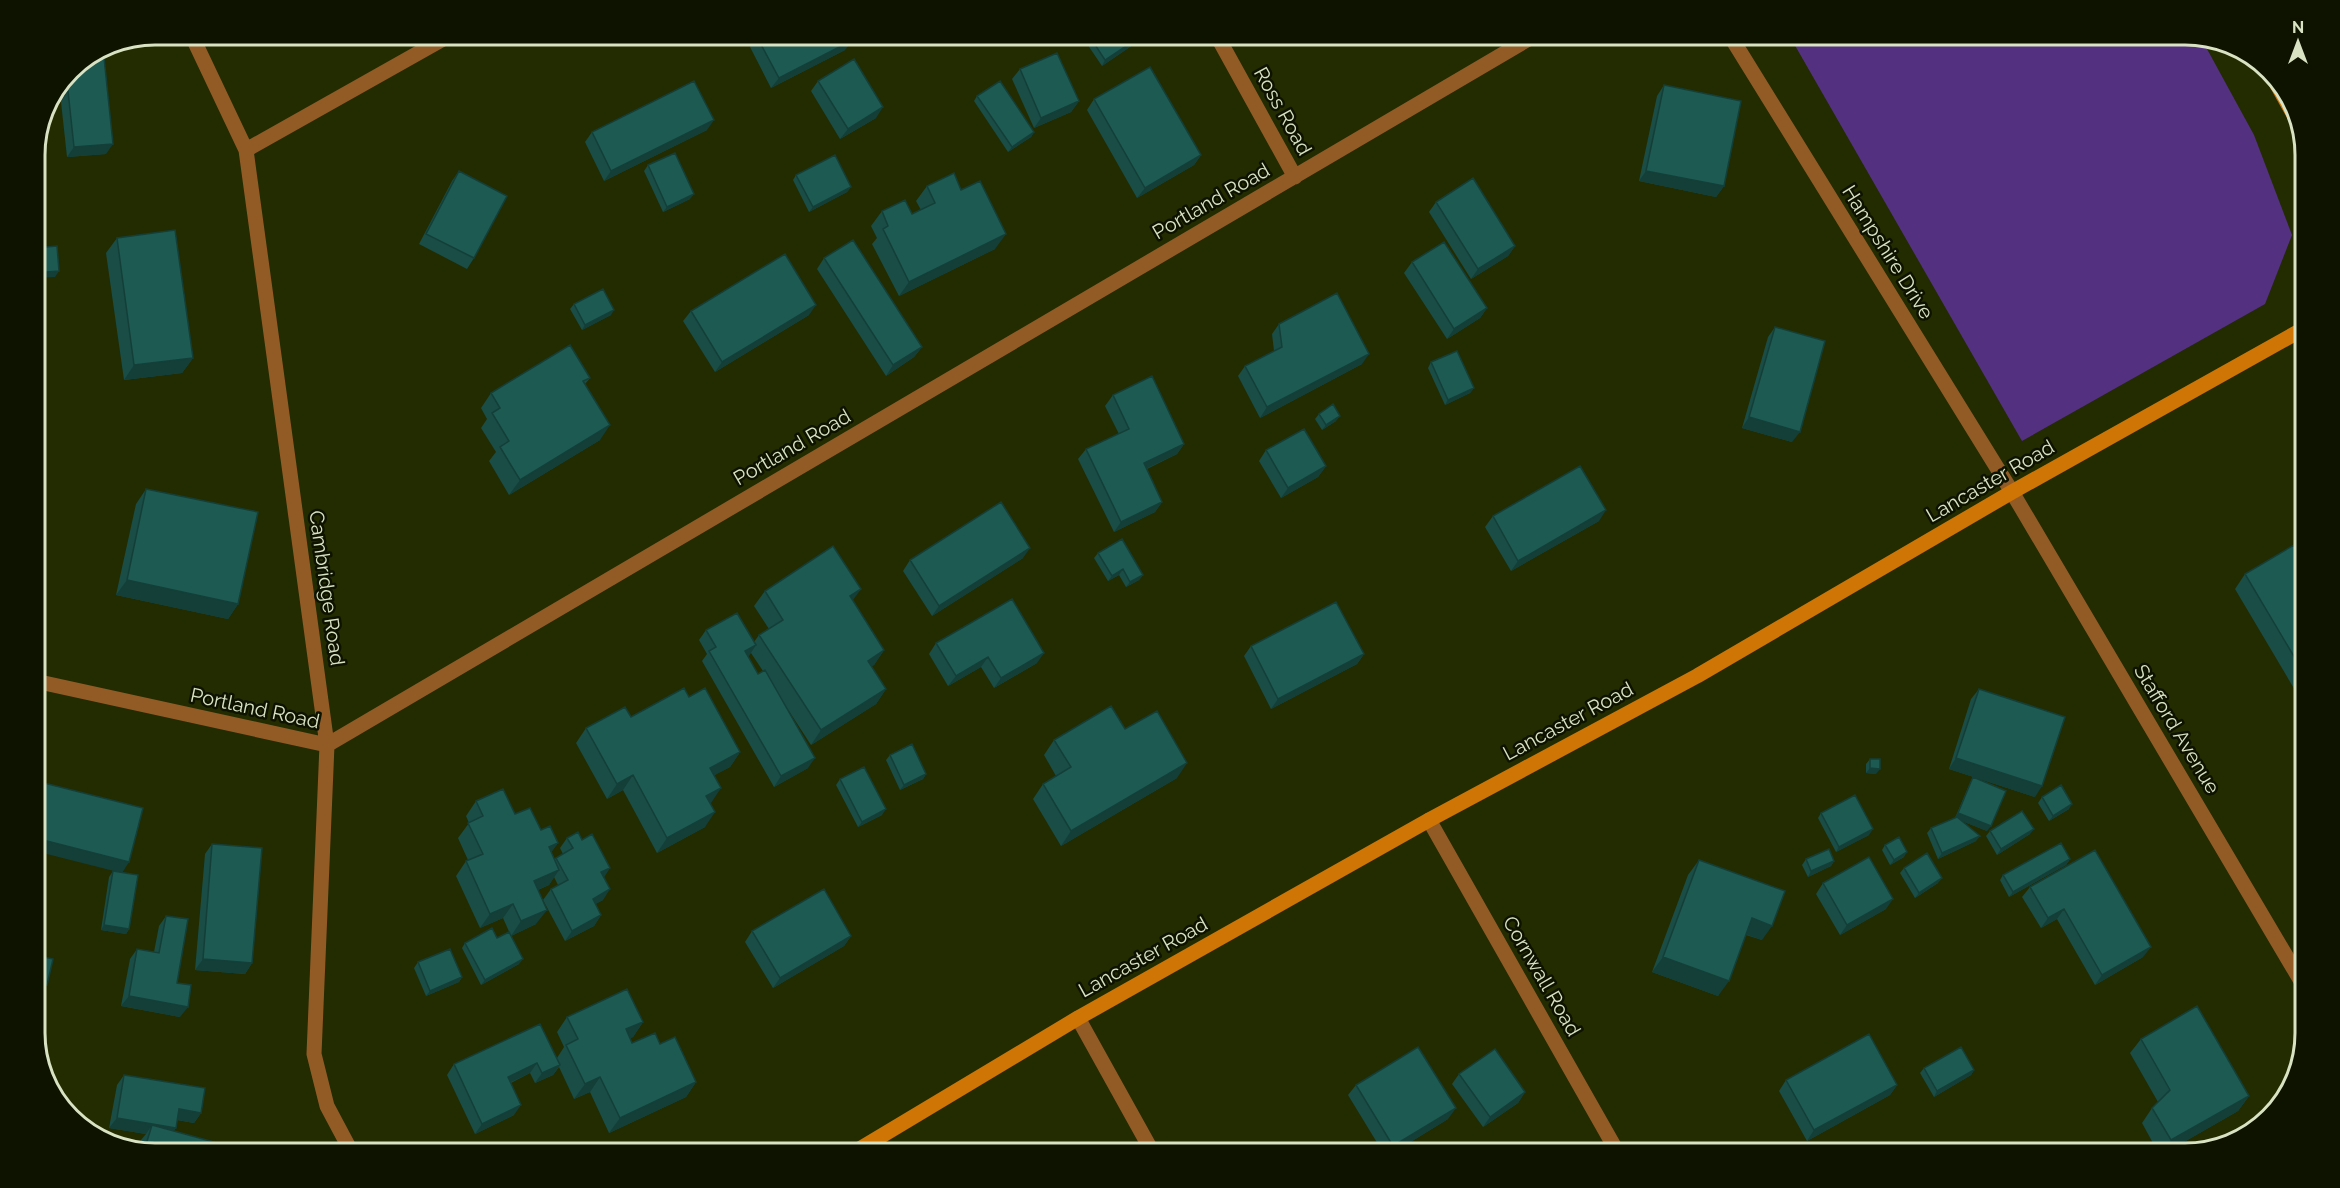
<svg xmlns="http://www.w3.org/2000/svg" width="2340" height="1188" font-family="Raleway,sans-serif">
<rect width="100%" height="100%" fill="#232c00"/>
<path fill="#533180" d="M 2185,34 L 2201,38 L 2254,135 L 2292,235 L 2265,304 L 2022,441 L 1789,35 Z"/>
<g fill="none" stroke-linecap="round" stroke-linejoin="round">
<path stroke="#925b26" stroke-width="15" d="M 191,34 L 246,150 L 327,745 L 314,1054 L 327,1106 L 352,1153
M 1216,34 L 1295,177
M 1729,34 L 2012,492 L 2305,988
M 246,150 L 452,34
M 35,681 L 327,745 L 1537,34
M 1429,820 L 1618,1153
M 1078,1018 L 1153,1153"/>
<path stroke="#cf7506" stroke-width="15" d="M 2274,79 L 2295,117
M 853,1153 L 1078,1018 L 1429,820 L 1697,676 L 2012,492 L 2305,328"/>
</g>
<path fill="#194d46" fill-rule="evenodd" d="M 933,34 L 944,34 L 935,39 Z
M 959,34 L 973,34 L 962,40 Z
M 1086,34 L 1145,34 L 1143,38 L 1102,66 L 1083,38 Z
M 757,37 L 845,50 L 771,88 L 750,47 Z
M 103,48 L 106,154 L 67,157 L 61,102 L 48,103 Z
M 1020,69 L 1079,101 L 1071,112 L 1034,128 L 1012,79 Z
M 818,81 L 876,118 L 840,139 L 811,91 Z
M 1664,85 L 1724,186 L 1716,197 L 1639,181 L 1657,96 Z
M 977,96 L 1034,132 L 1031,137 L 1008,152 L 974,101 Z
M 1094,99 L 1201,155 L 1194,165 L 1137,198 L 1087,110 Z
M 707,130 L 604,181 L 585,142 L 592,132 Z
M 648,165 L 690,199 L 663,212 L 644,171 Z
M 459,171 L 474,258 L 467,269 L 419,244 L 452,181 Z
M 796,175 L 851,187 L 847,192 L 809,212 L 793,180 Z
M 927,186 L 961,190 L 995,249 L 899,296 L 872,244 L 877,238 L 871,226 L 882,211 L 912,214 L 921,210 L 916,201 Z
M 1436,202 L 1515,246 L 1508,256 L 1471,279 L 1429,212 Z
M 117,238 L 193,358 L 182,373 L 124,380 L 106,253 Z
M 824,258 L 922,347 L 914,357 L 886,376 L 817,269 Z
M 1412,262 L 1487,308 L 1480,318 L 1447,339 L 1404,273 Z
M 574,304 L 611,315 L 582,330 L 570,309 Z
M 691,311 L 809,315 L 715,372 L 683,321 Z
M 1279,324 L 1362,364 L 1260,418 L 1238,376 L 1245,366 L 1274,351 L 1272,334 Z
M 1775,327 L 1792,442 L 1742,428 L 1768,337 Z
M 1431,362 L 1474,388 L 1470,393 L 1445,405 L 1428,368 Z
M 590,378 L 585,384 L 600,440 L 509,495 L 489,461 L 496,452 L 481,428 L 487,419 L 481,408 L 491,393 Z
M 1113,395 L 1184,444 L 1177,454 L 1147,469 L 1162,502 L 1155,512 L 1114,532 L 1078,459 L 1086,449 L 1119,434 L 1105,406 Z
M 1319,414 L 1336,421 L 1322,430 L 1315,419 Z
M 1266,450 L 1326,466 L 1318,477 L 1281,498 L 1259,461 Z
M 146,489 L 238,604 L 228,619 L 116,595 L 136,504 Z
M 1493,516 L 1599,521 L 1511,571 L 1485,527 Z
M 1098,553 L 1143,575 L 1139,580 L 1126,587 L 1119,575 L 1108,581 L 1094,558 Z
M 1023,558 L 932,616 L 903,571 L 910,560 Z
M 2305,564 L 2305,707 L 2235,589 L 2245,574 Z
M 765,591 L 852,601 L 884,650 L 874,665 L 871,666 L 886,689 L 876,704 L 811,745 L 787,708 L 808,768 L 774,787 L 702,661 L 707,654 L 699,640 L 706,630 L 754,642 L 759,635 L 769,629 L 754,606 ZM 751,653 L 763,671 L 758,674 L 747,656 Z
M 936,643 L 1037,663 L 994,688 L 981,667 L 948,686 L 929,654 Z
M 1251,646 L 1364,654 L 1357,664 L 1271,709 L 1244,656 Z
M 1979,689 L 2035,797 L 1949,769 L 1971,699 Z
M 689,697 L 740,752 L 730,767 L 714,775 L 711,803 L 710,803 L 705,827 L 657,853 L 623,790 L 607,799 L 576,743 L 586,728 L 631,717 Z
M 1125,729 L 1177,778 L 1061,846 L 1033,799 L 1043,784 L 1056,776 L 1044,755 L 1054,740 Z
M 890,755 L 926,774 L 923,779 L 900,790 L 886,760 Z
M 1870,759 L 1876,774 L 1866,773 L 1866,764 Z
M 1973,777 L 1987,831 L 1962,821 L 1976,841 L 1938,859 L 1927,833 L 1931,828 L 1955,818 L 1970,783 Z
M 840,779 L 882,815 L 858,827 L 836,785 Z
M 2042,797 L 2069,809 L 2049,821 L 2038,803 Z
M 476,801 L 515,814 L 541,830 L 558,843 L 551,852 L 555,859 L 556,858 L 563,854 L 560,848 L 567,838 L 604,877 L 603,900 L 595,904 L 601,915 L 594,926 L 565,941 L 543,900 L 551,889 L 558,885 L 554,877 L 549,885 L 538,890 L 536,924 L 511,936 L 503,918 L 480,928 L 456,876 L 466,861 L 468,860 L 458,838 L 469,823 L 466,816 Z
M 1821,813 L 1869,835 L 1836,852 L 1818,818 Z
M 1990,831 L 2030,834 L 1997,855 L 1986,836 Z
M 212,844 L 252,963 L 245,974 L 195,970 L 205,854 Z
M 1885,845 L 1904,857 L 1890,865 L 1882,850 Z
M 1806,859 L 1834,861 L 1831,866 L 1808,877 L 1802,865 Z
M 2070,859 L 2066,865 L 2009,897 L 2000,880 L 2003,875 Z
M 1699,860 L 1762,940 L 1746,935 L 1718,996 L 1652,972 L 1688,875 Z
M 1904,868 L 1938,883 L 1915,898 L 1900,873 Z
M 113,871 L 129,929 L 126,934 L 101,930 L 109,877 Z
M 1823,883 L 1886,909 L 1840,935 L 1816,894 Z
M 2030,887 L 2143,957 L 2095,985 L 2057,919 L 2041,928 L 2022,897 Z
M 166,916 L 177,983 L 180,1017 L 121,1006 L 130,959 L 137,949 L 154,952 L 159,926 Z
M 752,931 L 851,936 L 844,946 L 773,988 L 745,942 Z
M 465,943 L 519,964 L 481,985 L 462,948 Z
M 418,962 L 462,977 L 459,982 L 426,996 L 414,968 Z
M 567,1017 L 643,1022 L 633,1037 L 630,1038 L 632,1043 L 660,1044 L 696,1082 L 686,1097 L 609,1133 L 590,1092 L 574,1099 L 559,1067 L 553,1075 L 535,1083 L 530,1073 L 511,1083 L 514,1115 L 475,1134 L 447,1075 L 454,1064 L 557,1058 L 564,1047 L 557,1032 Z
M 2141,1039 L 2249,1096 L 2238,1111 L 2163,1154 L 2159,1154 L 2142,1123 L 2152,1108 L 2158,1102 L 2130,1053 Z
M 1924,1068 L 1974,1070 L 1971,1075 L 1934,1097 L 1920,1073 Z
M 1459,1074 L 1525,1092 L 1518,1103 L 1483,1127 L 1452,1084 Z
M 124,1075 L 201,1113 L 194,1123 L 177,1120 L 176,1128 L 155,1154 L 139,1150 L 141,1140 L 146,1134 L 109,1128 L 117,1085 Z
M 1786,1080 L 1897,1085 L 1890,1095 L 1807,1141 L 1779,1091 Z
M 1356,1085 L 1448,1119 L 1391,1154 L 1384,1154 L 1348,1095 Z"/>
<path fill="#143f39" d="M 938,34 L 944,34 L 935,39 Z
M 966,34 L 973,34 L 962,40 Z
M 1144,34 L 1145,34 L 1143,38 L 1102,66 L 1105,60 Z
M 853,40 L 845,50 L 771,88 L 779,78 Z
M 68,91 L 61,102 L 48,103 L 54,93 Z
M 1079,101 L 1071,112 L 1034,128 L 1041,118 Z
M 883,107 L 876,118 L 840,139 L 848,129 Z
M 714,120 L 707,130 L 604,181 L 611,171 Z
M 1034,132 L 1031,137 L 1008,152 L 1012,147 Z
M 113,144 L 106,154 L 67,157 L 74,147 Z
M 1201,155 L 1194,165 L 1137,198 L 1145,188 Z
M 1646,171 L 1724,186 L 1716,197 L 1639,181 Z
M 851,187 L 847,192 L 809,212 L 813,207 Z
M 694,194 L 690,199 L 663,212 L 667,207 Z
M 1006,234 L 995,249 L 899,296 L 909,282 Z
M 1515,246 L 1508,256 L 1471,279 L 1478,269 Z
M 59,271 L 55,277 L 35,278 L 35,273 Z
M 816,305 L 809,315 L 715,372 L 722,362 Z
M 1487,308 L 1480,318 L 1447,339 L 1454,329 Z
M 614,310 L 611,315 L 582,330 L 585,325 Z
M 922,347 L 914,357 L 886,376 L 893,365 Z
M 1369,354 L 1362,364 L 1260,418 L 1267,407 Z
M 193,358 L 182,373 L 124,380 L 134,365 Z
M 1474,388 L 1470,393 L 1445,405 L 1448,400 Z
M 1340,416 L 1336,421 L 1322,430 L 1326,425 Z
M 1749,417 L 1800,432 L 1792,442 L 1742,428 Z
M 610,425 L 600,440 L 509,495 L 520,480 Z
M 1184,444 L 1177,454 L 1137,473 L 1144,463 Z
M 1326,466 L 1318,477 L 1281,498 L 1288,488 Z
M 1162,502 L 1155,512 L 1114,532 L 1121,522 Z
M 1606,510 L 1599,521 L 1511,571 L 1518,561 Z
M 1030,548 L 1023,558 L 932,616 L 939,606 Z
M 1123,569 L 1119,575 L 1108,581 L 1112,576 Z
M 1143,575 L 1139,580 L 1126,587 L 1130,582 Z
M 127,580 L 238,604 L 228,619 L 116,595 Z
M 861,589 L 850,604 L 850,596 Z
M 756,645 L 749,656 L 737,662 L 745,651 Z
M 884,650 L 874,665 L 857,676 L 868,661 Z
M 1044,653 L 1037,663 L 994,688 L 1001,678 Z
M 1364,654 L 1357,664 L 1271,709 L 1278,699 Z
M 988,657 L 981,667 L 948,686 L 956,676 Z
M 886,689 L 876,704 L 811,745 L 821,730 Z
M 740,752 L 730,767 L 700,783 L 710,768 Z
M 815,758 L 808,768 L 774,787 L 781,776 Z
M 1956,758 L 2042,786 L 2035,797 L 1949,769 Z
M 1187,763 L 1177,778 L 1061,846 L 1071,831 Z
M 1870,768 L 1880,769 L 1876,774 L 1866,773 Z
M 926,774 L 923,779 L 900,790 L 904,785 Z
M 633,775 L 623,790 L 607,799 L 617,784 Z
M 721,788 L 711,803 L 696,811 L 706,796 Z
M 2072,804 L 2069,809 L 2049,821 L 2053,816 Z
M 886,809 L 882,815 L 858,827 L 862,822 Z
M 715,812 L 705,827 L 657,853 L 667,838 Z
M 1958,813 L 1991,826 L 1987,831 L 1954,818 Z
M 1873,829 L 1869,835 L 1836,852 L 1839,847 Z
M 2034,829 L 2030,834 L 1997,855 L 2001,849 Z
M 1980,836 L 1976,841 L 1938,859 L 1942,853 Z
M 35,838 L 129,862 L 122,873 L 35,851 Z
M 558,843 L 547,858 L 549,847 Z
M 1907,852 L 1904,857 L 1890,865 L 1894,860 Z
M 2070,859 L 2066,865 L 2009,897 L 2013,892 Z
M 1834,861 L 1831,866 L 1808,877 L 1811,871 Z
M 610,868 L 603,879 L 601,872 Z
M 559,870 L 549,885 L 523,896 L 534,881 Z
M 1942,878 L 1938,883 L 1915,898 L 1919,893 Z
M 610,889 L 603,900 L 585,910 L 593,899 Z
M 1893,899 L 1886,909 L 1840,935 L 1847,925 Z
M 513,904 L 503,918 L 480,928 L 490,914 Z
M 2064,909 L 2057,919 L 2041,928 L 2048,918 Z
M 547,910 L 536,924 L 511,936 L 521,921 Z
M 601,915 L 594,926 L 565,941 L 572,931 Z
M 1752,918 L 1772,926 L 1762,940 L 1742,933 Z
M 104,925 L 129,929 L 126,934 L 101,930 Z
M 851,936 L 844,946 L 773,988 L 780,978 Z
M 2151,947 L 2143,957 L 2095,985 L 2102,975 Z
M 1663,957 L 1729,981 L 1718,996 L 1652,972 Z
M 203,959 L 252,963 L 245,974 L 195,970 Z
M 523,959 L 519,964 L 481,985 L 485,980 Z
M 462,977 L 459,982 L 426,996 L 430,991 Z
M 35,982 L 47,985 L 43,990 L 35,988 Z
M 129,996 L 188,1007 L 180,1017 L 121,1006 Z
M 643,1022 L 633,1037 L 616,1044 L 626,1029 Z
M 537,1063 L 530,1073 L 501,1087 L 508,1077 Z
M 560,1065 L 553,1075 L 535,1083 L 542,1073 Z
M 1974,1070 L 1971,1075 L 1934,1097 L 1937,1091 Z
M 600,1077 L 590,1092 L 574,1099 L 585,1084 Z
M 696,1082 L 686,1097 L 609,1133 L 620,1118 Z
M 1897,1085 L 1890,1095 L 1807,1141 L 1814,1130 Z
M 1525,1092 L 1518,1103 L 1483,1127 L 1490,1117 Z
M 2249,1096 L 2238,1111 L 2163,1154 L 2162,1154 L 2171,1140 Z
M 521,1105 L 514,1115 L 475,1134 L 482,1124 Z
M 1456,1108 L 1448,1119 L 1391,1154 L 1388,1154 L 1393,1146 Z
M 179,1109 L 201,1113 L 194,1123 L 172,1119 Z
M 117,1118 L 176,1128 L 169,1138 L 152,1125 L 146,1134 L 109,1128 Z"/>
<path fill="#1d5a51" stroke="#143f39" stroke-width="1.5" d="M 761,34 L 850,34 L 853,40 L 779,78 L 757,37 Z
M 1088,34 L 1144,34 L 1105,60 Z
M 102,48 L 103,48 L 113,144 L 74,147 L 68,91 L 54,93 L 70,69 Z
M 1057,53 L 1079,101 L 1041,118 L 1020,69 Z
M 854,59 L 883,107 L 848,129 L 818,81 Z
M 1150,67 L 1201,155 L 1145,188 L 1094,99 Z
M 694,81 L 714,120 L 611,171 L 592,132 Z
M 1000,81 L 1034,132 L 1012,147 L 977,96 Z
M 1664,85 L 1741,101 L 1724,186 L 1646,171 Z
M 675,153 L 694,194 L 667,207 L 648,165 Z
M 835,155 L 851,187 L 813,207 L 796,175 Z
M 459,171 L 507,196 L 474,258 L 426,234 Z
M 954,173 L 961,190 L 980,181 L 1006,234 L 909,282 L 883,229 L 888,226 L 882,211 L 905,200 L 912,214 L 935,203 L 927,186 Z
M 1473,178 L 1515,246 L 1478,269 L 1436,202 Z
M 175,230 L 193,358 L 134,365 L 117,238 Z
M 853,240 L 922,347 L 893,365 L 824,258 Z
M 1444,242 L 1487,308 L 1454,329 L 1412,262 Z
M 57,246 L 59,271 L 35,273 L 35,248 Z
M 785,254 L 816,305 L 722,362 L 691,311 Z
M 603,289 L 614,310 L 585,325 L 574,304 Z
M 1337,293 L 1369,354 L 1267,407 L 1245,366 L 1282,347 L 1279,324 Z
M 1775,327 L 1825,341 L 1800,432 L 1749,417 Z
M 570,345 L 590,378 L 583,381 L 610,425 L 520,480 L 500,447 L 509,441 L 492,413 L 500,408 L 491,393 Z
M 1457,351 L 1474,388 L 1448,400 L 1431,362 Z
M 1152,376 L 1184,444 L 1144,463 L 1162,502 L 1121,522 L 1086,449 L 1129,429 L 1113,395 Z
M 1333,404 L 1340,416 L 1326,425 L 1319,414 Z
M 1304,429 L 1326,466 L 1288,488 L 1266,450 Z
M 1580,466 L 1606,510 L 1518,561 L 1493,516 Z
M 146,489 L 258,512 L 238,604 L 127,580 Z
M 1001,502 L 1030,548 L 939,606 L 910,560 Z
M 1122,539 L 1143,575 L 1130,582 L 1123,569 L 1112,576 L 1098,553 Z
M 2294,545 L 2305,564 L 2305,675 L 2245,574 Z
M 833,546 L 861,589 L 850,596 L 884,650 L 868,661 L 886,689 L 821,730 L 759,635 L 783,620 L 765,591 Z
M 1012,599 L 1044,653 L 1001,678 L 988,657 L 956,676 L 936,643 Z
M 1336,602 L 1364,654 L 1278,699 L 1251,646 Z
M 737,613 L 756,645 L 745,651 L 758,674 L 765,670 L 815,758 L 781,776 L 709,651 L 716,647 L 706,630 Z
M 684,688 L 689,697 L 705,688 L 740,752 L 710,768 L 721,788 L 706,796 L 715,812 L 667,838 L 633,775 L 617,784 L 586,728 L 625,707 L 631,717 Z
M 1979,689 L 2065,717 L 2042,786 L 1956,758 Z
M 1111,706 L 1125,729 L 1157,711 L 1187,763 L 1071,831 L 1043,784 L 1071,767 L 1054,740 Z
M 912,744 L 926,774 L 904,785 L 890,755 Z
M 1870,759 L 1880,759 L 1880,769 L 1870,768 Z
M 864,767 L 886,809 L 862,822 L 840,779 Z
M 1973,777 L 2006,791 L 1991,826 L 1958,813 Z
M 36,781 L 143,808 L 129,862 L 35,838 L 35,784 Z
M 2061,785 L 2072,804 L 2053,816 L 2042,797 Z
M 503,789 L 515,814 L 530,808 L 541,830 L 550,826 L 558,843 L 549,847 L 559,870 L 534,881 L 547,910 L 521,921 L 513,904 L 490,914 L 466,861 L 483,854 L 468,823 L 483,816 L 476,801 Z
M 1855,795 L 1873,829 L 1839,847 L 1821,813 Z
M 2022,811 L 2034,829 L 2001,849 L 1990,831 Z
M 1957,817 L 1980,836 L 1942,853 L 1931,828 Z
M 578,832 L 582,840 L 592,834 L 610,868 L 601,872 L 610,889 L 593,899 L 601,915 L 572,931 L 551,889 L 568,880 L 556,858 L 573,848 L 567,838 Z
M 1899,837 L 1907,852 L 1894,860 L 1885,845 Z
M 2061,843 L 2070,859 L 2013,892 L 2003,875 Z
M 212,844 L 262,848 L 252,963 L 203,959 Z
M 1829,849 L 1834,861 L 1811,871 L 1806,859 Z
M 2095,850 L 2151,947 L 2102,975 L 2064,909 L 2048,918 L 2030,887 Z
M 1927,853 L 1942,878 L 1919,893 L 1904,868 Z
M 1869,857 L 1893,899 L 1847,925 L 1823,883 Z
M 1699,860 L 1785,891 L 1772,926 L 1752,918 L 1729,981 L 1663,957 Z
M 35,867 L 39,869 L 35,879 Z
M 113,871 L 138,875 L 129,929 L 104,925 Z
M 824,889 L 851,936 L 780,978 L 752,931 Z
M 166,916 L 188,919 L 177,983 L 191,985 L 188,1007 L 129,996 L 137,949 L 159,953 Z
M 492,928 L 497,938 L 509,932 L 523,959 L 485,980 L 465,943 Z
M 450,949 L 462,977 L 430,991 L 418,962 Z
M 35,955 L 53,959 L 47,985 L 35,982 Z
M 627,989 L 643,1022 L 626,1029 L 632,1043 L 655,1033 L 660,1044 L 675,1037 L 696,1082 L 620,1118 L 600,1077 L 585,1084 L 566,1045 L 578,1039 L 567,1017 Z
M 35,1001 L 40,1002 L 35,1017 Z
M 2197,1006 L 2249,1096 L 2171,1140 L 2152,1108 L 2170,1090 L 2141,1039 Z
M 540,1024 L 560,1065 L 542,1073 L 537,1063 L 508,1077 L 521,1105 L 482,1124 L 454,1064 Z
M 1869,1034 L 1897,1085 L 1814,1130 L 1786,1080 Z
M 1418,1047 L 1456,1108 L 1393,1146 L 1356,1085 Z
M 1961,1047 L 1974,1070 L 1937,1091 L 1924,1068 Z
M 1495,1049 L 1525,1092 L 1490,1117 L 1459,1074 Z
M 124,1075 L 205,1088 L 201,1113 L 179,1109 L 176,1128 L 117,1118 Z
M 152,1125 L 221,1144 L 218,1154 L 155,1154 L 144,1151 Z
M 1365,1150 L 1367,1154 L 1358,1154 Z"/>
<g text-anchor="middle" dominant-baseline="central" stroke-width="5" stroke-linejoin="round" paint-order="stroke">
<g font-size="20" fill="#d9e2c3" stroke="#0e1300">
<text transform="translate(1283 111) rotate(61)">Ross Road</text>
<text transform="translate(1211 201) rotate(-30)">Portland Road</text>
<text transform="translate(1888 252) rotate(58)">Hampshire Drive</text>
<text transform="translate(792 447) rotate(-30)">Portland Road</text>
<text transform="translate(1990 481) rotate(-30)">Lancaster Road</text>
<text transform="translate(327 588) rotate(82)">Cambridge Road</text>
<text transform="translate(255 708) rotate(12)">Portland Road</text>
<text transform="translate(1568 721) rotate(-28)">Lancaster Road</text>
<text transform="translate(2177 729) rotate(59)">Stafford Avenue</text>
<text transform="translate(1143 957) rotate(-29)">Lancaster Road</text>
<text transform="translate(1542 976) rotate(60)">Cornwall Road</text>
</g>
</g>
<path d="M0 0H2340V1188H0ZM155 45H2185A110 110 0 0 1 2295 155V1033A110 110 0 0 1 2185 1143H155A110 110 0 0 1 45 1033V155A110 110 0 0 1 155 45Z" fill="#0e1300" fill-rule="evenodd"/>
<path fill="none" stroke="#d9e2c3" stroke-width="3" d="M155 45H2185A110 110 0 0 1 2295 155V1033A110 110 0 0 1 2185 1143H155A110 110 0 0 1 45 1033V155A110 110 0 0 1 155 45Z"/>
<g transform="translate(2298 42)" stroke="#0e1300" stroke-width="4.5" paint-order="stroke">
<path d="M0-4.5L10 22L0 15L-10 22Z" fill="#d9e2c3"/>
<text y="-9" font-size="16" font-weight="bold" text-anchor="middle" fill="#d9e2c3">N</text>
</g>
</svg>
